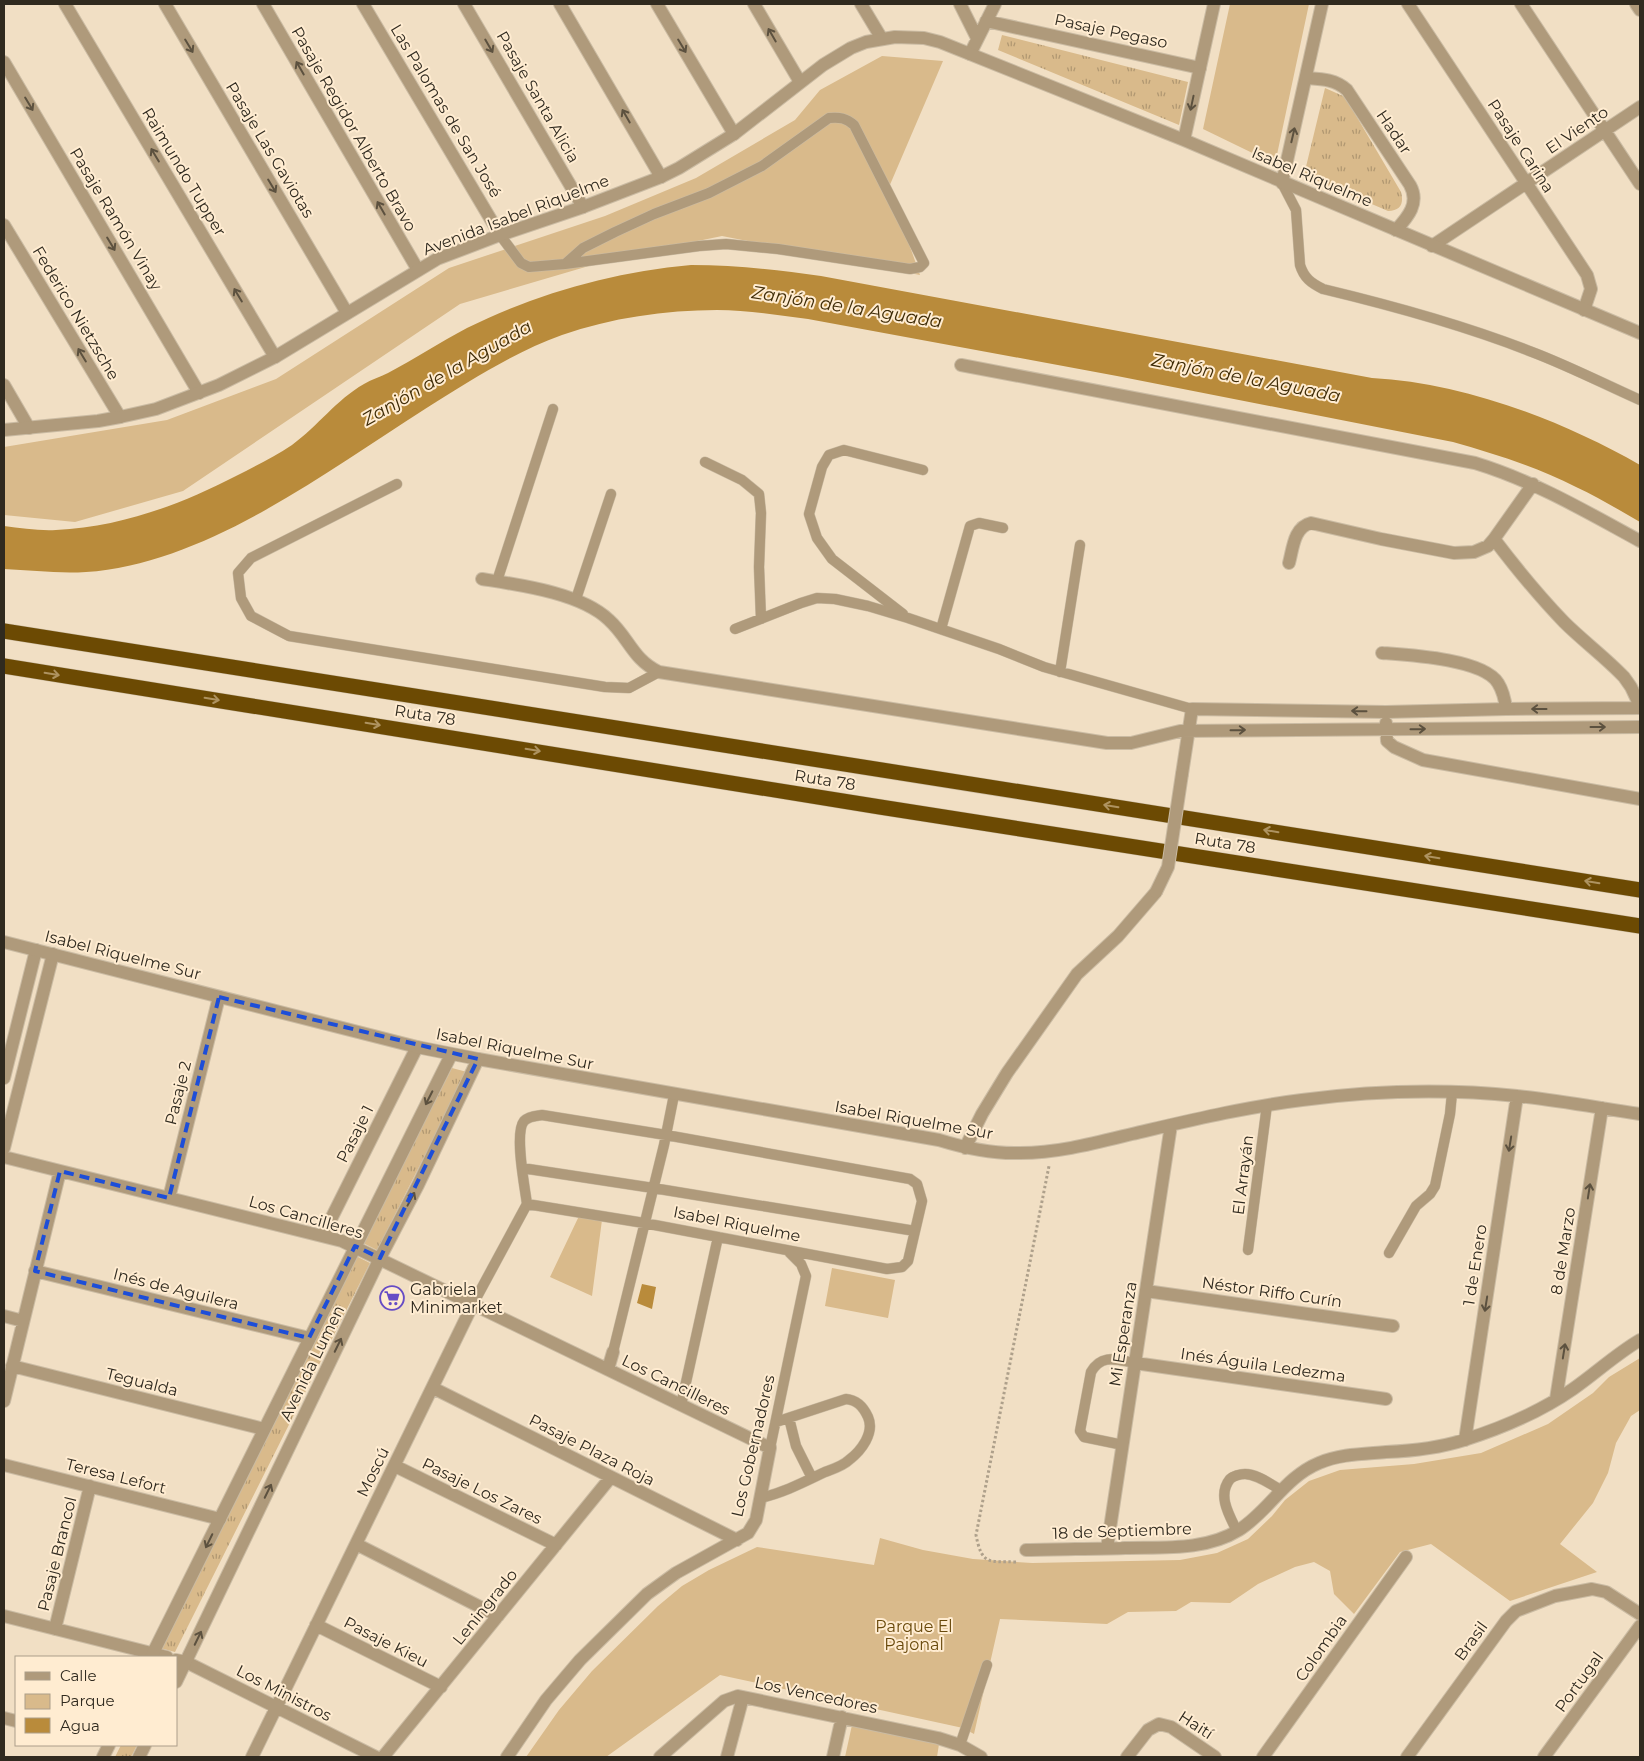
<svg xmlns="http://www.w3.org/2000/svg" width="1644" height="1761" font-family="Montserrat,sans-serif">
<defs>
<pattern id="grass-tufts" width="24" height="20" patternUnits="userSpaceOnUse" patternTransform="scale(1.25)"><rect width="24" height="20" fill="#d9ba8b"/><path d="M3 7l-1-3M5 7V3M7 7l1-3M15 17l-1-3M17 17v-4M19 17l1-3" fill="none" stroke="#b09771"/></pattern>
</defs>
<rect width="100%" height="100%" fill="#f1dfc4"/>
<path fill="url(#grass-tufts)" d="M 1002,35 L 1188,82 L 1179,125 L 998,50 Z
M 1325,88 L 1343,96 L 1348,102 L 1401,192 C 1404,203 1401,211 1388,211 L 1304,175 Z
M 452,1068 L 467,1072 L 377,1250 L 363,1243 Z
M 356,1256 L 370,1263 L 175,1652 L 160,1648 Z
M 121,1745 L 137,1745 L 131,1757 L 115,1757 Z"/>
<path fill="#d9ba8b" d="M 1230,4 L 1309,4 L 1275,164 L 1203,129 Z
M 882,56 L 943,61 L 889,187 L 920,275 L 722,236 L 616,258 L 460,304 L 183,491 L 75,522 L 4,515 L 4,447 L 167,420 L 276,379 L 449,268 L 605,216 L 696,178 L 795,120 L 820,90 Z
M 579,1216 L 602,1220 L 592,1296 L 550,1277 Z
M 832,1268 L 895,1280 L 888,1318 L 825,1306 Z
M 1640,1358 L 1640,1410 L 1631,1416 L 1616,1443 L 1608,1473 L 1593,1503 L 1560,1544 L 1597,1572 L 1510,1601 L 1431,1544 L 1400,1552 L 1354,1614 L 1334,1594 L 1330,1571 L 1314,1562 L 1295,1567 L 1258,1584 L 1230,1603 L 1191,1602 L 1176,1611 L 1128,1612 L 1107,1624 L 1000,1619 L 974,1734 L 963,1728 L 720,1675 L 606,1757 L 526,1757 L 559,1710 L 592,1671 L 658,1606 L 682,1586 L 709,1570 L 757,1547 L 874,1565 L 880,1538 L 923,1550 L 973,1559 L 1032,1563 L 1180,1560 L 1217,1553 L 1248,1539 L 1272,1516 L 1285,1500 L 1309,1481 L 1340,1470 L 1414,1464 L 1481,1453 L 1548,1424 L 1593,1393 L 1609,1377 Z
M 852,1725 L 939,1744 L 937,1757 L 845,1757 Z"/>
<path fill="#b98b3b" d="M 691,265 C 735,265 778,270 821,276 L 1372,378 C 1464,383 1561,420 1640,465 L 1640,522 C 1619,510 1598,497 1576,487 C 1537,467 1495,454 1453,442 L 1117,376 L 808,319 C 778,315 747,310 717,310 C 665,310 611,318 562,335 C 514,352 468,382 425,409 C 326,472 206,564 86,572 C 59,574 31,570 4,569 L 4,526 C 21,528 39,531 56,530 C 120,527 180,505 236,476 C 255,466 274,457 292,445 C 318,426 336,400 364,384 C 372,379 380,377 388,373 C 415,359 440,342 467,328 C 538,293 613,272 691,265 Z
M 642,1284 L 656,1287 L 652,1309 L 637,1303 Z"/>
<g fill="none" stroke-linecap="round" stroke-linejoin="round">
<g stroke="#cabba3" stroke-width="11">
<path id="service" d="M 1282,183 L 1296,210 L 1300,265 C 1304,278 1311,283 1323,289 C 1394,306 1464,325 1532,352 C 1569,366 1604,384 1640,400
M 500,235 L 521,263 L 529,267 L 565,264 L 699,246 L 726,244 L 778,249 L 910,269 L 920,267 L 924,263 L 854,125 C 846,118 840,117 829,118 L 762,166 L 709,193 L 654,214 L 615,232 L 583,248 L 565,264
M 705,462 L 742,480 L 759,494 L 761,513 L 759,567 L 761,619
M 397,484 L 251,558 L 238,573 L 241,598 L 251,616 L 289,636 L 605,687 L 629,688 L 659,672
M 497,581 L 553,409
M 576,599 L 611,494
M 903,614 L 832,559 L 817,538 L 809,514 L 822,467 L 829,455 L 844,450 L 923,470
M 735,629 L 801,603 L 817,598 L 835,599 L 868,606 L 908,618 L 999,649 L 1044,667 L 1192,709
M 941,629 L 970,526 L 979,523 L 1003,528
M 1060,672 L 1080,545
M 542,1115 L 666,1135 L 910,1179 L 917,1184 L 922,1201 L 908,1261 L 902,1267 L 887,1269 L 644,1223 L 527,1204 C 525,1188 514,1133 524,1121 C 529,1116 536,1116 542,1115 Z
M 522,1168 L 653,1188 L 915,1231
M 1248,1250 L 1267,1105
M 1389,1253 L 1416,1206 L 1430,1194 L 1435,1186 L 1450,1114 L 1452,1093
M 473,1304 L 527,1204
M 613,1352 L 664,1145 L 674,1095
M 681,1405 L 718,1237
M 789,1418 L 796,1446 L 812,1478
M 1123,1445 L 1084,1437 L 1080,1431 L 1091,1372 C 1102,1353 1117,1360 1135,1363
M 770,1448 L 806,1276 L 801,1264 L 787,1250
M 760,1498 C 783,1493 804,1482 825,1472 C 833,1469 843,1466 849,1460 C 861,1451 875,1433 868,1417 C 863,1406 857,1400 846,1399 L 776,1422
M 1237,1531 C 1229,1515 1217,1495 1230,1479 C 1233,1476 1240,1474 1245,1474 C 1257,1474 1270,1484 1281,1490
M 960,1745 L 987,1665"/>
</g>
<g stroke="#cabba3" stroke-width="14">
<path id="minor" d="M 65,4 L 275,357
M 165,4 L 347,313
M 263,4 L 418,270
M 363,4 L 500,235
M 464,4 L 583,207
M 560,4 L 661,177
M 657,4 L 734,134
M 754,4 L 800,82
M 861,4 L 882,39
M 960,4 L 977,38
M 1408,4 L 1587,275 L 1591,289 L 1584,310
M 1521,4 L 1640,184
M 1636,4 L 1640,10
M 986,21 L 1200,68
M 970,54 L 995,4
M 4,62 L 199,393
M 1306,78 C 1321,79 1335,79 1347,90 L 1410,185 C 1420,203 1408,217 1396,230
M 4,225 L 120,417
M 1432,246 L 1640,107
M 961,365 L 1475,463 C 1534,481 1587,512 1640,541
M 4,385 L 29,428
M 1494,539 C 1516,568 1539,596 1564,622 C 1583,641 1605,657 1624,677 L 1631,687 L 1640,706
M 1289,563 C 1293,548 1294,527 1311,523 L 1381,539 L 1454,553 L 1474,552 L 1488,546 L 1494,539 L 1533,484
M 482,579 C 520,585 581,593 609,620 C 629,638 633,660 659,672 L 1107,743 L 1131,743 L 1180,731 L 1640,727
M 1382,653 C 1409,655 1483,659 1498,683 C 1503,691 1505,700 1506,709
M 1386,723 L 1387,741 L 1394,747 L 1423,760 L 1640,799
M 1182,774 L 1192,709 L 1386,712 L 1506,709 L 1640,708
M 478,1059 L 939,1140 C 965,1148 992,1154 1020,1153 C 1058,1153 1095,1143 1132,1134 C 1188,1121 1245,1107 1302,1100 C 1371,1091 1448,1089 1517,1096 C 1558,1100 1599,1108 1640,1114
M 4,1078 L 36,950
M 4,1148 L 53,954
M 965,1148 L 982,1114 L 1007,1073 L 1077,974 L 1118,936 L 1156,892
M 4,1157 L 342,1241 L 770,1448 L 756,1520 L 748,1533 L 676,1573 L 647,1594 L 580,1660 L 546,1700 L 507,1757
M 169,1198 L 219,997
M 323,1235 L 417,1047
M 35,1271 L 309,1338
M 1146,1291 L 1393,1326
M 4,1316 L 23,1321
M 1135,1363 L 1386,1399
M 12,1366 L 264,1429
M 608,1369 L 613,1352
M 433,1388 L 737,1540
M 1556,1399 L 1602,1108
M 4,1401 L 60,1171
M 1465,1440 L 1517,1096
M 4,1465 L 220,1519
M 395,1466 L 556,1545
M 356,1544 L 498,1616
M 1107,1548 L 1171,1125
M 1026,1550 C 1059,1549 1092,1549 1125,1548 C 1163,1547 1205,1551 1239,1530 C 1269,1511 1285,1477 1319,1463 C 1340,1454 1363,1454 1386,1452 C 1412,1451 1439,1448 1464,1440 C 1502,1428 1540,1412 1573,1389 C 1596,1373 1616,1354 1640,1340
M 4,1616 L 167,1657
M 316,1625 L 441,1687
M 55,1629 L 90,1486
M 176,1660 L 186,1662 L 376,1757
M 4,1718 L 16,1721
M 252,1757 L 473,1304
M 383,1757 L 611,1477
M 660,1757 L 724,1701 L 738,1696 L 938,1738 L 960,1745 L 981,1757
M 727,1757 L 743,1697
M 833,1757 L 842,1717
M 1127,1757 L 1148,1730 L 1159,1724 L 1171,1727 L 1215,1757
M 1263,1757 L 1406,1557
M 1407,1757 L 1506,1621 L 1516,1611 L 1555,1596 L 1592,1589 L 1606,1592 L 1640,1614
M 1544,1757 L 1640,1626"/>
</g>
<g stroke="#cabba3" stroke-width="14">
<path id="tertiary" d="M 1184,140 L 1214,4
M 1282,183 L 1322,4
M 4,430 L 98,421 L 120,417 L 156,409 L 219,385 L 275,357 L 437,259 L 500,235 L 583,207 L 661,177 L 679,168 L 734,134 L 823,65 L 851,48 L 866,42 L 895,37 L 924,38 L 940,42 L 1184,140 L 1640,333
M 4,942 L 417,1047 L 478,1059 L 418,1185 L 380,1258 L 176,1682
M 151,1657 L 451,1055
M 103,1757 L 109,1745
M 139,1757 L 145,1745"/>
</g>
<g stroke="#cabba3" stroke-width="16">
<path id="motorway" d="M 4,631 L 1640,890
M 4,666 L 880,807 L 1640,926"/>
</g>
<path stroke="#aea08b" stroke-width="3" stroke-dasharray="2.5 2.5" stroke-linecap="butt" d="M 1016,1562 C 989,1561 982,1566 976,1535 L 1049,1166"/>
<use href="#service" stroke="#af9a7b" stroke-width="10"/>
<use href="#minor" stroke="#af9a7b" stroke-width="12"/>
<use href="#tertiary" stroke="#af9a7b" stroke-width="12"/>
<use href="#motorway" stroke="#6c4a03" stroke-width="15"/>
<g stroke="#cabba3" stroke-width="14" stroke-linecap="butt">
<path id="minor-bridge" d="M 1156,892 L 1168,867 L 1182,774"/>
</g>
<use href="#minor-bridge" stroke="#af9a7b" stroke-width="12"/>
</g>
<defs><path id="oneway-shaft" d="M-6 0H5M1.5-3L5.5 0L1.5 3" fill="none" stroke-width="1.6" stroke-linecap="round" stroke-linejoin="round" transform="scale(1.25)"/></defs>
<g stroke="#5c513f">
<use href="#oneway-shaft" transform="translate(772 35) rotate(-120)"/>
<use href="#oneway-shaft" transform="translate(189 46) rotate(59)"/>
<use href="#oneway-shaft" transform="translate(489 46) rotate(60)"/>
<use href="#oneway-shaft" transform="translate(682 46) rotate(59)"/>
<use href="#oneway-shaft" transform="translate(300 68) rotate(-120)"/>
<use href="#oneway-shaft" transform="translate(1192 103) rotate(102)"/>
<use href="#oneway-shaft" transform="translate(29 104) rotate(59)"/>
<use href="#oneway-shaft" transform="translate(626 116) rotate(-120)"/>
<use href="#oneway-shaft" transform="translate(1293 135) rotate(-77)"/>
<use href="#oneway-shaft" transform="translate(155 155) rotate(-121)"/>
<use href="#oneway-shaft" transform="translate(272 186) rotate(59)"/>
<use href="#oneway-shaft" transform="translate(381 208) rotate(-120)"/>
<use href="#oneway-shaft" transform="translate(111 244) rotate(59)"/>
<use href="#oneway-shaft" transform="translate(238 295) rotate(-121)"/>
<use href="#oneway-shaft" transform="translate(82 355) rotate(-121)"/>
<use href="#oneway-shaft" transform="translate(1539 709) rotate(-180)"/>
<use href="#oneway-shaft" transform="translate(1359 711) rotate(-179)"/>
<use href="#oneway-shaft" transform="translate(1598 727)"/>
<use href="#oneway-shaft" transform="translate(1418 729) rotate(-1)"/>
<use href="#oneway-shaft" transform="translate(1238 730) rotate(-1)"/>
<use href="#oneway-shaft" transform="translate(429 1098) rotate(117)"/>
<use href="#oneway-shaft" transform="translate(1510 1144) rotate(99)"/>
<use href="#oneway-shaft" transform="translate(1589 1191) rotate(-81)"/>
<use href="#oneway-shaft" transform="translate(411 1199) rotate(-62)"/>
<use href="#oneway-shaft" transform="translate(1486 1304) rotate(99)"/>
<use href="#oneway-shaft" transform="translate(338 1345) rotate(-64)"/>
<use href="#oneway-shaft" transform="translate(1564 1351) rotate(-81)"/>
<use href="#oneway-shaft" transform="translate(268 1491) rotate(-64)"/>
<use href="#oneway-shaft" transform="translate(209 1541) rotate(116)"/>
<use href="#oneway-shaft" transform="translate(198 1638) rotate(-64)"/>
</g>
<g stroke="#ae9360">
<use href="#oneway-shaft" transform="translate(52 674) rotate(9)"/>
<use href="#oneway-shaft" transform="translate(212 699) rotate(9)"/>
<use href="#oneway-shaft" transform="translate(373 724) rotate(9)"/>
<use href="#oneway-shaft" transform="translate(533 750) rotate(9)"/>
<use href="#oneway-shaft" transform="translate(1111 806) rotate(-171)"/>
<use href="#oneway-shaft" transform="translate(1271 831) rotate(-171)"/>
<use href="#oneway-shaft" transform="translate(1432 857) rotate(-171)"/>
<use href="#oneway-shaft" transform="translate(1592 882) rotate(-171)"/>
</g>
<path fill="none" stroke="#1d4ed8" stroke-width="4" stroke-dasharray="10 6" stroke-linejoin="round" d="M 219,997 L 478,1059 L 380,1258 L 355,1246 L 309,1338 L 35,1271 L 60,1171 L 169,1198 Z"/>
<defs>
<g id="supermarket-ring" transform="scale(1.25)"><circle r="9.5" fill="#ffecd1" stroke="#664cc5" stroke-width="1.5"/><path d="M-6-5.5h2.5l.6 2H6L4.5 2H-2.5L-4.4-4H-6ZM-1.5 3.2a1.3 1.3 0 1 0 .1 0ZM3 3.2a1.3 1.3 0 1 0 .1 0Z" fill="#664cc5"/></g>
</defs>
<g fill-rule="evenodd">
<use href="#supermarket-ring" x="392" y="1298"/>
</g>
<g text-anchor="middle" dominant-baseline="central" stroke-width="4" stroke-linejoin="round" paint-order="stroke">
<g font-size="16" fill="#302a1f" stroke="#ffecd1">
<text transform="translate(1111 31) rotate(12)">Pasaje Pegaso</text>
<text transform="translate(538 97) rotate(60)">Pasaje Santa Alicia</text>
<text transform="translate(446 111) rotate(59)">Las Palomas de San José</text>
<text transform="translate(354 129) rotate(60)">Pasaje Regidor Alberto Bravo</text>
<text transform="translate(1577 130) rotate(-34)">El Viento</text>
<text transform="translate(1394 132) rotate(56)">Hadar</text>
<text transform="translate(1521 146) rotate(57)">Pasaje Carina</text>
<text transform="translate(270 150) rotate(59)">Pasaje Las Gaviotas</text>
<text transform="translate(184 172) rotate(59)">Raimundo Tupper</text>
<text transform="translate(1312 177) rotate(23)">Isabel Riquelme</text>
<text transform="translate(516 215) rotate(-21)">Avenida Isabel Riquelme</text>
<text transform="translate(116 219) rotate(59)">Pasaje Ramón Vinay</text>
<text transform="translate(76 313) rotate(59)">Federico Nietzsche</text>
<text transform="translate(425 715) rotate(9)">Ruta 78</text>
<text transform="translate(825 780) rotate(9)">Ruta 78</text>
<text transform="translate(1225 843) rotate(9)">Ruta 78</text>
<text transform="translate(123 955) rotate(14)">Isabel Riquelme Sur</text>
<text transform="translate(515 1049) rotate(11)">Isabel Riquelme Sur</text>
<text transform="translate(178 1093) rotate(-76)">Pasaje 2</text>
<text transform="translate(914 1120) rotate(10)">Isabel Riquelme Sur</text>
<text transform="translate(355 1134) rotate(-63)">Pasaje 1</text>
<text transform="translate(1243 1175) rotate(-83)">El Arrayán</text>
<text transform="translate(306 1217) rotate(16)">Los Cancilleres</text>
<text transform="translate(737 1224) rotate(11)">Isabel Riquelme</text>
<text transform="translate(1563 1251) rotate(-81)">8 de Marzo</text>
<text transform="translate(1475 1265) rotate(-81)">1 de Enero</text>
<text transform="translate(176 1289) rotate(14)">Inés de Aguilera</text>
<text transform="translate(1272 1292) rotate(8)">Néstor Riffo Curín</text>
<text transform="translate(1123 1334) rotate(-81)">Mi Esperanza</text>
<text transform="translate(312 1363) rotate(-64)">Avenida Lumen</text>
<text transform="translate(1263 1365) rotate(8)">Inés Águila Ledezma</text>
<text transform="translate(142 1382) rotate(14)">Tegualda</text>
<text transform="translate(676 1385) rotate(26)">Los Cancilleres</text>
<text transform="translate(753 1446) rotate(-77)">Los Gobernadores</text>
<text transform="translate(592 1450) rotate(27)">Pasaje Plaza Roja</text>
<text transform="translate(373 1472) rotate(-64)">Moscú</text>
<text transform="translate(116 1476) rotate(14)">Teresa Lefort</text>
<text transform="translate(482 1491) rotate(26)">Pasaje Los Zares</text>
<text transform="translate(1122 1531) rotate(-2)">18 de Septiembre</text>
<text transform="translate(57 1554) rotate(-76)">Pasaje Brancol</text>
<text transform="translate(485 1607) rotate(-51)">Leningrado</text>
<text transform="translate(1471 1641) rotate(-54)">Brasil</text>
<text transform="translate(386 1642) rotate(27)">Pasaje Kieu</text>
<text transform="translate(1321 1648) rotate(-55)">Colombia</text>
<text transform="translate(1579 1682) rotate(-54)">Portugal</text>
<text transform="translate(284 1693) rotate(27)">Los Ministros</text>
<text transform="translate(816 1695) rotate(12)">Los Vencedores</text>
<text transform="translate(1196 1725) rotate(33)">Haití</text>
</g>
<g font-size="16" fill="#302a1f" stroke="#ffecd1" text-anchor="start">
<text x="410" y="1289">Gabriela<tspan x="410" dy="18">Minimarket</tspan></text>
</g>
<g font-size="16" fill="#69490b" stroke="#ffecd1">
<text x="914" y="1626">Parque El<tspan x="914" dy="18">Pajonal</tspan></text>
</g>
<g font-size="18" font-style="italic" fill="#3f2c08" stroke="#ffecd1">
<text transform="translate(847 307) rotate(9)">Zanjón de la Aguada</text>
<text transform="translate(447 373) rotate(-30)">Zanjón de la Aguada</text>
<text transform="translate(1246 378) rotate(11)">Zanjón de la Aguada</text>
</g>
</g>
<rect width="1644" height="1761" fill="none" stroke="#302a1f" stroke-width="10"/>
<rect x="15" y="1656" width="162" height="90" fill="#ffecd1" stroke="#ac9e8a"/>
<rect x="25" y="1672" width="25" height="8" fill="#af9a7b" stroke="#ac9e8a"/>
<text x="60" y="1681" font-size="15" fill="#302a1f">Calle</text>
<rect x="25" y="1694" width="25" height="15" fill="#d9ba8b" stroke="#ac9e8a"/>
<text x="60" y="1706" font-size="15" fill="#302a1f">Parque</text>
<rect x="25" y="1718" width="25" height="15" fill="#b98b3b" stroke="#ac9e8a"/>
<text x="60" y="1731" font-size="15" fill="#302a1f">Agua</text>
</svg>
